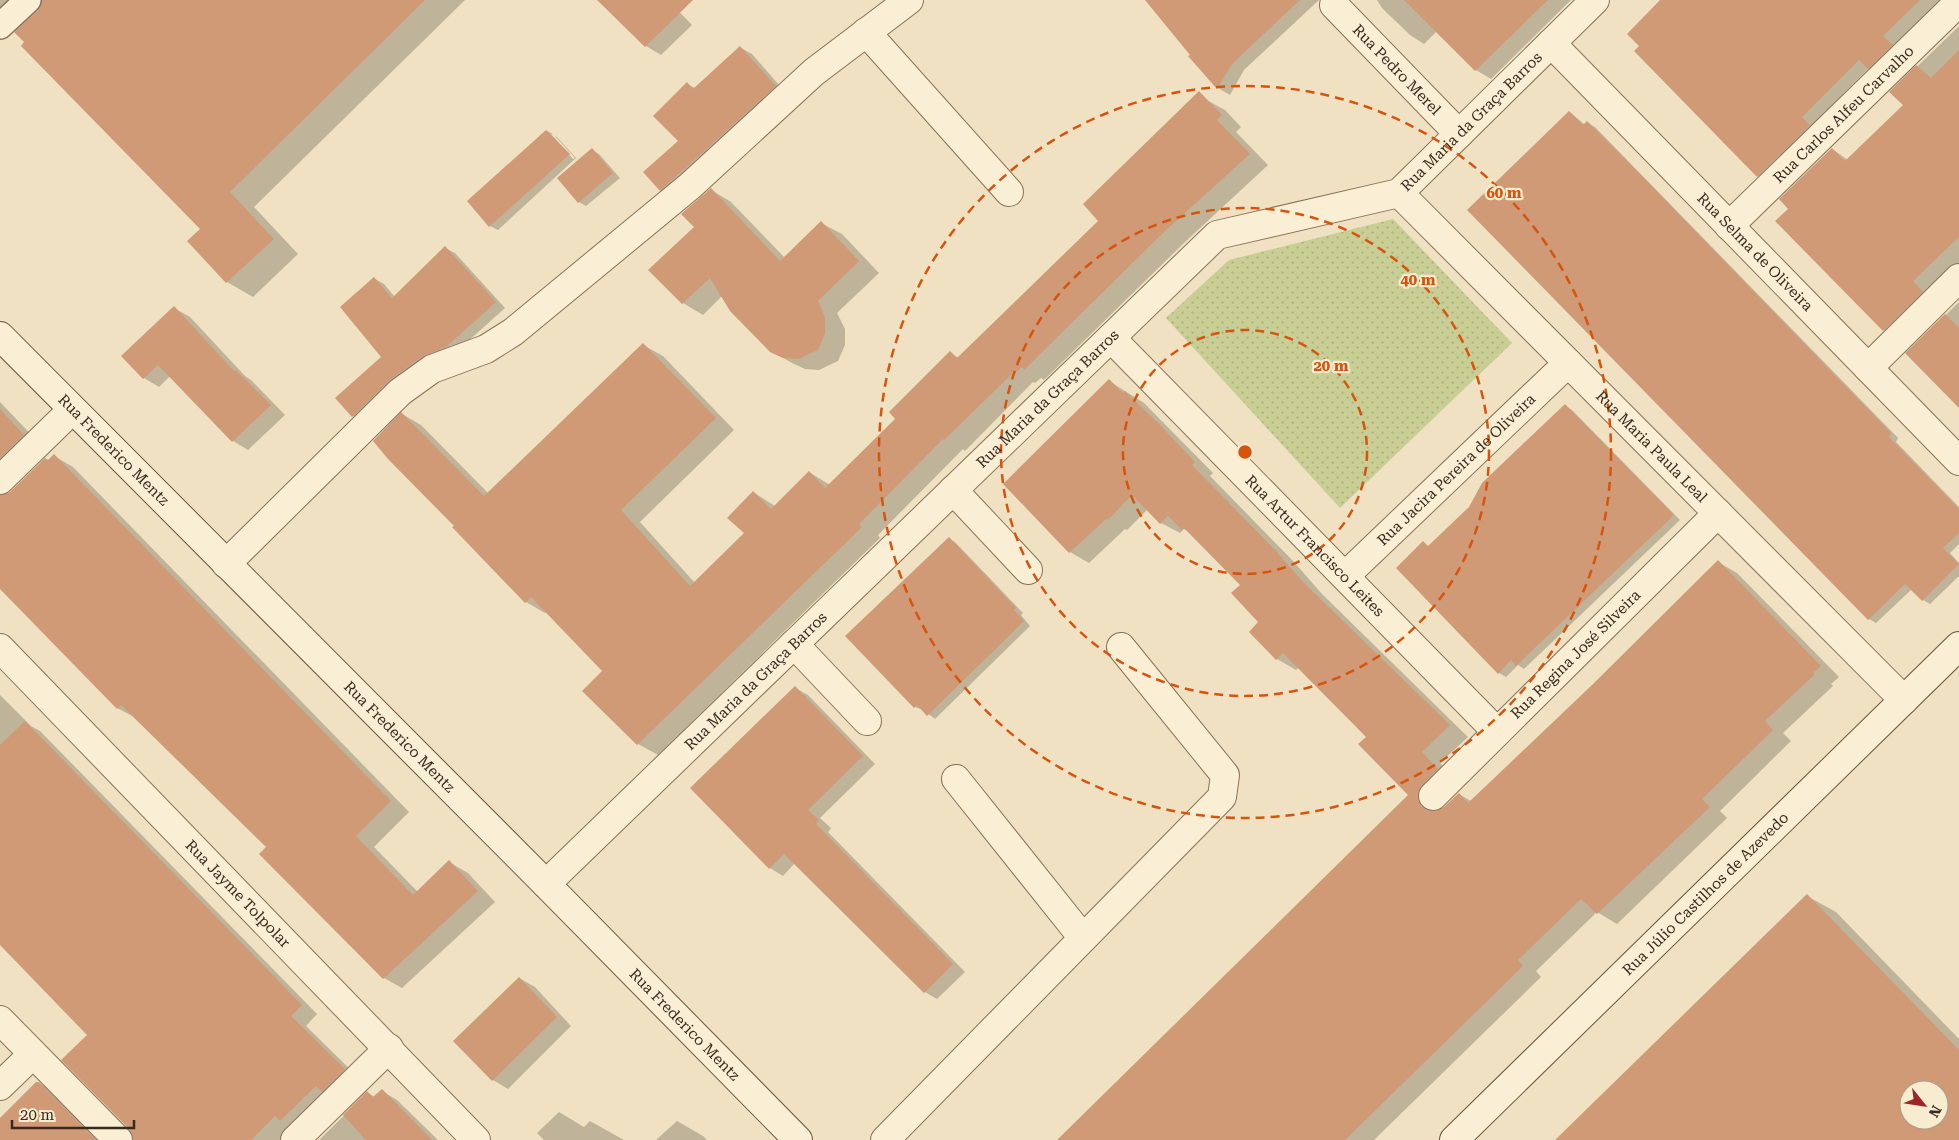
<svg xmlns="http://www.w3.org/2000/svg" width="1959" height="1140" font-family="'Roboto Serif',serif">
<defs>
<pattern id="park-dots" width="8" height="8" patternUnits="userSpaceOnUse" patternTransform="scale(1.25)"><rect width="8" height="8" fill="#c8ce94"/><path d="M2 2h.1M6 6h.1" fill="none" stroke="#adb17f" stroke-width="1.8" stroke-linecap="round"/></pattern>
</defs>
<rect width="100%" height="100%" fill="#efe1c1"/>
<path fill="url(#park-dots)" d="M 1393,219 L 1512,343 L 1340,508 L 1166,318 L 1229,260 Z"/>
<path fill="#0003" fill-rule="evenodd" d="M 0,0 L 465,0 L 254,207 L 298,254 L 253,297 L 227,282 L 188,241 L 202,229 L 26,42 L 22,27 L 0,14 Z
M 617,0 L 668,0 L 692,25 L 661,55 L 646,46 L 607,8 Z
M 1145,0 L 1319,0 L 1244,70 L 1230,95 L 1218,88 L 1149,3 Z
M 1377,0 L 1571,0 L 1491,79 L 1476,70 L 1437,31 L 1424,44 L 1410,35 L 1382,8 Z
M 1662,0 L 1958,0 L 1881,75 L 1869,68 L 1813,124 L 1821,133 L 1770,183 L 1758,176 L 1641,46 Z
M 1959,26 L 1959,275 L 1896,337 L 1884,330 L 1790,209 L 1832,149 L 1848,160 L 1905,106 L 1891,92 Z
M 741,48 L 752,54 L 786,93 L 672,196 L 660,190 L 679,141 L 687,84 L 695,88 Z
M 1205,99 L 1225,110 L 1241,127 L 1236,132 L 1268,165 L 1185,242 L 1044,380 L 1041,378 L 1035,383 L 1033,382 L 965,451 L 963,449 L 878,535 L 880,538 L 658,755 L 638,744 L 584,691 L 604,671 L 547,612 L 545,613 L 526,602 L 456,526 L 402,414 L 421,425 L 489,494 L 643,345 L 663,356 L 734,430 L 640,522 L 695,583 L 746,533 L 753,492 L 775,506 L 809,472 L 830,485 L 897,419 L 950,353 L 959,358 L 1100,221 Z
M 1570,112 L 1585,125 L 1587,123 L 1595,127 L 1898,438 L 1896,442 L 1959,507 L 1959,544 L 1950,553 L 1959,563 L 1959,576 L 1930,604 L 1923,600 L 1912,589 L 1876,623 L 1869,619 Z
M 547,131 L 553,134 L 551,134 L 573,159 L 575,158 L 555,136 L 557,137 L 576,158 L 498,230 L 490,226 Z
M 592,150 L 599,154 L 620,178 L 586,206 L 579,202 Z
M 711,190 L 731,202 L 785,258 L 821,223 L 842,234 L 879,273 L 837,313 L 845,329 L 845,345 L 838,361 L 819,370 L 805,369 L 792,363 L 771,351 L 722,296 L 703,315 L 683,303 L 695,228 Z
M 445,248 L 455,253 L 505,308 L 456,352 L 363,422 L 353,416 L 337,398 L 383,357 L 375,279 L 384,284 L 395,297 Z
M 1959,302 L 1959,405 L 1907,353 Z
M 174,308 L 190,317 L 245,376 L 251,380 L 285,415 L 248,450 L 233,441 L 170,376 L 159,387 L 144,378 Z
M 1109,381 L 1144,403 L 1213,473 L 1210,476 L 1294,562 L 1322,594 L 1468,737 L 1440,763 L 1456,781 L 1436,803 L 1437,813 L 1444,808 L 1459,794 L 1471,801 L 1593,686 L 1718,562 L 1737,573 L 1839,677 L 1831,684 L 1833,686 L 1783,733 L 1791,741 L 1720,811 L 1727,818 L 1617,924 L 1597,912 L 1536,971 L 1541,977 L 1374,1140 L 1070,1140 L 1409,795 L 1367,737 L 1299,667 L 1296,670 L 1277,659 L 1241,585 L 1192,534 L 1184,529 L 1180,533 L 1161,523 L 1148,509 L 1127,530 L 1125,529 L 1089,563 L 1070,552 L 1005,484 Z
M 0,402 L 42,446 L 3,487 L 3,495 L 11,493 L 54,456 L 73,467 L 409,812 L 374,847 L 418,892 L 449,862 L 468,873 L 495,902 L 402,988 L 384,978 L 268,847 L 136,718 L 117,708 L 0,587 Z
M 1565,406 L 1572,410 L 1680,520 L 1524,669 L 1518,665 L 1506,677 L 1499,673 L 1423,543 L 1430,547 L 1470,508 Z
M 949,538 L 956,543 L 1023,613 L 1021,615 L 1030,626 L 935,719 L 923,710 L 915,707 Z
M 795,688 L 808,695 L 875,764 L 820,818 L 831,828 L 828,832 L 965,972 L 937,999 L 925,992 L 795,863 L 783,876 L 770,868 L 692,788 Z
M 0,695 L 31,726 L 40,731 L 317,1014 L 306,1026 L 360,1079 L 298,1140 L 188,1140 L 0,944 Z
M 1807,896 L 1836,912 L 1959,1039 L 1959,1140 L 1557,1140 ZM 1909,1090 L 1939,1090 L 1939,1120 L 1909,1120 Z
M 519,978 L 535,987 L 571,1026 L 508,1089 L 493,1080 L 455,1041 Z
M 39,1083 L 54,1092 L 102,1140 L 0,1140 L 0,1119 Z
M 382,1091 L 397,1100 L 438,1140 L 319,1140 L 367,1093 L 375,1097 Z
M 559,1112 L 584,1127 L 590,1121 L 624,1140 L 544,1140 L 537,1133 Z
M 677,1121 L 703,1136 L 707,1140 L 656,1140 Z"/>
<path fill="#cf9a75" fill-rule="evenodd" d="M 42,0 L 425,0 L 230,192 L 274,239 L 226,283 L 187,241 L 200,229 L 21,46 L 24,42 L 14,32 L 38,11 Z
M 597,0 L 693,0 L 645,47 Z
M 1145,0 L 1300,0 L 1232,64 L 1217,89 L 1188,56 L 1190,55 Z
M 1404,0 L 1548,0 L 1475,71 Z
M 1660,0 L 1920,0 L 1883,36 L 1893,45 L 1868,69 L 1859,60 L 1802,117 L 1810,125 L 1757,177 L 1634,51 L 1639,46 L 1627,34 Z
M 740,46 L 776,86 L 660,191 L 643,172 L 678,141 L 653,116 L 687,82 L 693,89 Z
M 1959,50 L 1959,237 L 1913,281 L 1923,292 L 1883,331 L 1775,221 L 1788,209 L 1779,199 L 1832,148 L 1845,161 L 1903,105 L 1889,92 L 1916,65 L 1931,78 Z
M 1199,91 L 1222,115 L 1217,120 L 1250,154 L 1165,231 L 1024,370 L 1022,367 L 1015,373 L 1014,372 L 944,440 L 943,439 L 859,524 L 862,527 L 637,745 L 582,691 L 602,671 L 531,597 L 525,603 L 452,527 L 454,526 L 388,459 L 373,441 L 401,412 L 484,496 L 643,343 L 716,418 L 621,510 L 690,586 L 744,533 L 727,518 L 753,491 L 771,509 L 809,471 L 825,488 L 895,419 L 889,412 L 950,351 L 957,358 L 1098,221 L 1083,204 Z
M 1569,111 L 1583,125 L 1587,121 L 1640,174 L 1891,433 L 1889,437 L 1959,509 L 1959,533 L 1943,548 L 1959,564 L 1922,601 L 1905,584 L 1868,620 L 1467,210 Z
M 546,130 L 570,154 L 489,227 L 467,201 Z
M 592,148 L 613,173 L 578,203 L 557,178 Z
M 711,188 L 780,261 L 821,221 L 859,261 L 818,301 L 825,317 L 825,333 L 818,350 L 798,359 L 783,358 L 770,352 L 730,311 L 710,278 L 682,304 L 648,270 L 694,227 L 681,214 Z
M 445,246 L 496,302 L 446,347 L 423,356 L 391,379 L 352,417 L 335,398 L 381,357 L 340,307 L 374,277 L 392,298 Z
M 174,306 L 234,371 L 236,370 L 271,405 L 232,442 L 158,365 L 143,379 L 121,356 Z
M 1945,314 L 1959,328 L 1959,408 L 1905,353 Z
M 1109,379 L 1123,393 L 1125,391 L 1161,426 L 1195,462 L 1192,465 L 1275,550 L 1303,582 L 1450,725 L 1422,752 L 1438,769 L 1422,785 L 1418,792 L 1418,800 L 1422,807 L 1428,811 L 1436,811 L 1444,807 L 1459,793 L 1468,803 L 1592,685 L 1718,560 L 1821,666 L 1813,673 L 1815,674 L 1765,721 L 1773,730 L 1702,799 L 1710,807 L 1597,914 L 1581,899 L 1518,960 L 1523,966 L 1345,1140 L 1057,1140 L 1408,795 L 1358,744 L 1366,737 L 1283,653 L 1276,660 L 1249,632 L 1258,622 L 1231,593 L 1240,585 L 1184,528 L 1182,530 L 1168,516 L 1160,524 L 1132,495 L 1108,520 L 1106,519 L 1069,553 L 1003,484 Z
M 1565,404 L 1674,515 L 1516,666 L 1511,660 L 1498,674 L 1396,568 L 1423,541 L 1428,546 L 1469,507 L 1482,483 Z
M 0,409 L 24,435 L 0,458 Z
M 54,454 L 391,801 L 356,836 L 413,895 L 449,860 L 478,891 L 383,979 L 259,854 L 266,847 L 121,705 L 117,709 L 0,589 L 0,495 L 10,492 L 45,458 L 48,460 Z
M 949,537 L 1016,608 L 1014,610 L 1024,621 L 927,716 L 917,705 L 914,708 L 845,636 Z
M 795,686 L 863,756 L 808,810 L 819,820 L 816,824 L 953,964 L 924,993 L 784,854 L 769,869 L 690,788 Z
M 25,721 L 302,1005 L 291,1016 L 345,1069 L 322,1092 L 316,1086 L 280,1121 L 275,1116 L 251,1140 L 133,1140 L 129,1129 L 61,1060 L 87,1035 L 0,945 L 0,745 Z
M 1807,894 L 1959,1050 L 1959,1140 L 1555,1140 ZM 1909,1090 L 1939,1090 L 1939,1120 L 1909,1120 Z
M 519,977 L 557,1017 L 492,1081 L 453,1041 Z
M 36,1082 L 39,1082 L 96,1140 L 0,1140 L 0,1118 Z
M 382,1089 L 432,1140 L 366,1140 L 343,1115 L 367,1091 L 373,1097 Z"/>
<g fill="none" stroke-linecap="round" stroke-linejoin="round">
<g stroke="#897258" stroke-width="28">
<path id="lane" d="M 0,26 L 28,0"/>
</g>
<g stroke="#897258" stroke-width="30">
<g id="street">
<path id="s1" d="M 1334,5 L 1459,134"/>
<path d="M 866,32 L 1009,192"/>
<path id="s2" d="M 1551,43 L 1959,461"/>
<path id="s3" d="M 1399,193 L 1904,700"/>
<path id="s4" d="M 1729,226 L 1959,2"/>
<path id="s5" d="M 1111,338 L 1497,732"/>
<path d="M 1868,368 L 1959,278"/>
<path d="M 0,480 L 72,410"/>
<path d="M 953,490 L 1028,570"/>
<path d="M 226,564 L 400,392 L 432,369 L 486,349 L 513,332 L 690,186 L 814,72 L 909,0"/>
<path id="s6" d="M 1345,576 L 1568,363"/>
<path d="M 794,644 L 867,721"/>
<path id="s7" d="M 0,648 L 476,1140"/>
<path d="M 956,779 L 1083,938"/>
<path id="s8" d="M 1433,796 L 1718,513"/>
<path id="s9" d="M 546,884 L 1217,235 L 1399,193 L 1595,0"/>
<path d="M 0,1020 L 118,1140"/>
<path d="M 0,1086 L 33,1054"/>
<path d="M 295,1140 L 389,1048"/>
<path d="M 885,1140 L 1222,797 L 1225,775 L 1121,647"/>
</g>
</g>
<g stroke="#6b533b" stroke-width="30">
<g id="secondary">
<path id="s10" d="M 0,336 L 546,884 L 798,1140"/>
<path id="s11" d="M 1454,1140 L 1959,646"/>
</g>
</g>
<use href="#lane" stroke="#faeed4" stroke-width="25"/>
<use href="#street" stroke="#faeed4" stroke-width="28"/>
<use href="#secondary" stroke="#faeed4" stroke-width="28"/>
</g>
<g fill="none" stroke="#d6540e" stroke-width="2.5" stroke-dasharray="9 6">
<circle cx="1245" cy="452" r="122"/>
<circle cx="1245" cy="452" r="244"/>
<circle cx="1245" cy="452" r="366"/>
</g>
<g text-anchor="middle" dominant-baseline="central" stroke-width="4.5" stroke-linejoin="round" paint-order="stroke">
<g font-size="15" fill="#382a1d" stroke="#f7ebd0">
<text stroke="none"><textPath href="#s1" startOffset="90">Rua Pedro Merel</textPath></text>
<text stroke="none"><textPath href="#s4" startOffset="160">Rua Carlos Alfeu Carvalho</textPath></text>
<text stroke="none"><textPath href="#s9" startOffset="1222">Rua Maria da Graça Barros</textPath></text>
<text stroke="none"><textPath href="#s2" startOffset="292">Rua Selma de Oliveira</textPath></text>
<text stroke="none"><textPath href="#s9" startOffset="698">Rua Maria da Graça Barros</textPath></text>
<text stroke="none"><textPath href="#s3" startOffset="358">Rua Maria Paula Leal</textPath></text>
<text stroke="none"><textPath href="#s10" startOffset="161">Rua Frederico Mentz</textPath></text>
<text stroke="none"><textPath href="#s6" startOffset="154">Rua Jacira Pereira de Oliveira</textPath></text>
<text stroke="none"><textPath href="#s5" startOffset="291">Rua Artur Francisco Leites</textPath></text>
<text stroke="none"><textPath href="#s8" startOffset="201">Rua Regina José Silveira</textPath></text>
<text stroke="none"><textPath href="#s9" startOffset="292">Rua Maria da Graça Barros</textPath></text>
<text stroke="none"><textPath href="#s10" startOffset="566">Rua Frederico Mentz</textPath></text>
<text stroke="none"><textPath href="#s7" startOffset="342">Rua Jayme Tolpolar</textPath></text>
<text stroke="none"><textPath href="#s11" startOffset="352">Rua Júlio Castilhos de Azevedo</textPath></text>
<text stroke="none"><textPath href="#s10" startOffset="971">Rua Frederico Mentz</textPath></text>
</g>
</g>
<circle cx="1245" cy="452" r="8" fill="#d6540e" stroke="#f7ebd0" stroke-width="2.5"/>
<g font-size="15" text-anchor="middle" font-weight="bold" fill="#d6540e" stroke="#f7ebd0" stroke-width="4.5" stroke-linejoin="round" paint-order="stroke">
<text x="1504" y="198">60 m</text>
<text x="1418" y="285">40 m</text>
<text x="1331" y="371">20 m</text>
</g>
<g transform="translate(1924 1105) rotate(120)"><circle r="24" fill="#f7ebd0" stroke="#ab9e88"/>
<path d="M0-4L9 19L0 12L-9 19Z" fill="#9b2527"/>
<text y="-8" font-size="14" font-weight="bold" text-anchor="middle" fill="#382a1d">N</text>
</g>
<path d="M12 1120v8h122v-8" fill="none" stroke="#382a1d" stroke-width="2.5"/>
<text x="20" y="1120" font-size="15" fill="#382a1d" stroke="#f7ebd0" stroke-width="4" paint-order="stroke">20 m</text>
</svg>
